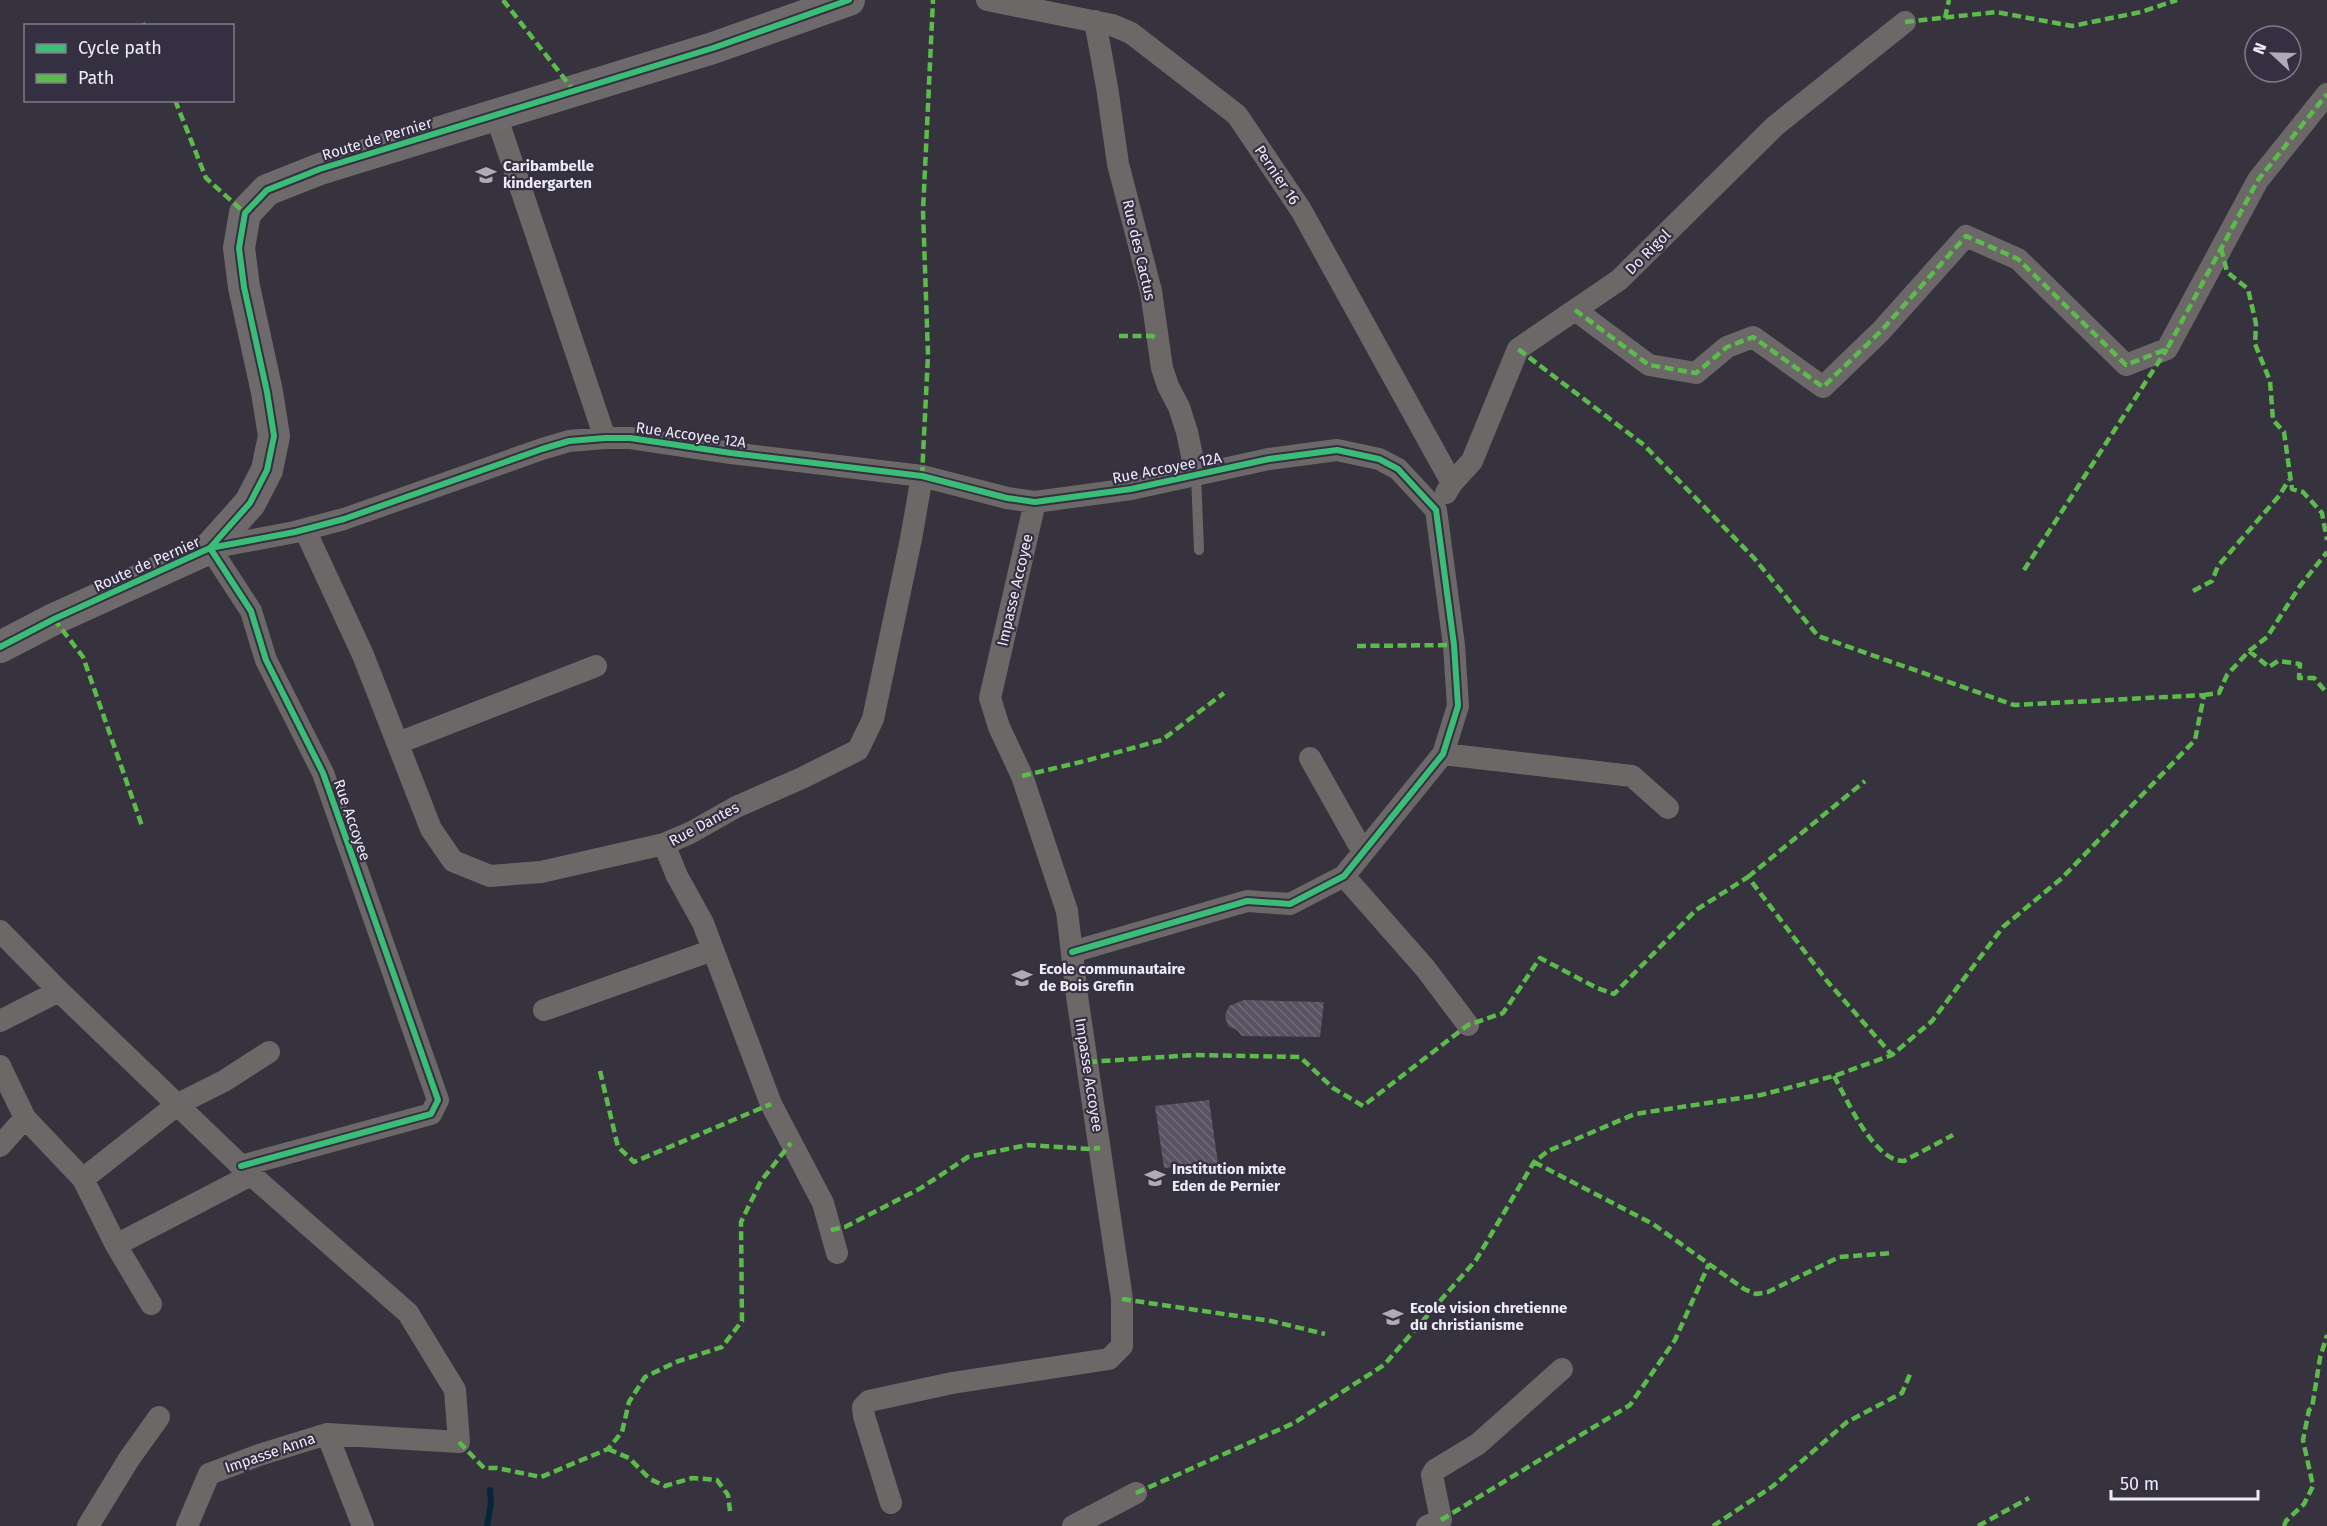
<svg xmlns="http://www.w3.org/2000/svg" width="2327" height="1526" font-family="'Fira Sans',sans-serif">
<defs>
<pattern id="building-back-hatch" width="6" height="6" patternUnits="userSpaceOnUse" patternTransform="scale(1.5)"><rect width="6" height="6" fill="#585263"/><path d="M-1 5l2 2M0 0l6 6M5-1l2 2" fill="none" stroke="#706b7a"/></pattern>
</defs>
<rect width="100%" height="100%" fill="#36333e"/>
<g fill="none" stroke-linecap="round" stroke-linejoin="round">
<path stroke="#06263b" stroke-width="6" d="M 487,1526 L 491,1503 L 490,1490"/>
</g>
<path fill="url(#building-back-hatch)" d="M 1244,1000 L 1324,1002 L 1320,1037 L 1242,1036 L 1237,1030 L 1228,1026 L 1225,1015 L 1229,1006 Z
M 1209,1100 L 1218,1163 L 1164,1168 L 1155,1106 Z"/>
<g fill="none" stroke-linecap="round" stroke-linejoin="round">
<path stroke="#6c6868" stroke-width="10" d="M 1196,475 L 1199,550"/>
<path stroke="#6c6868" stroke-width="22" d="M 987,0 L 1112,25 L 1131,33 L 1237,115 L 1301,210 L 1452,483
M 1095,21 L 1107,87 L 1118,164 L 1151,291 L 1162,368 L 1168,386 L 1179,407 L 1187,432 L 1196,475
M 496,115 L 605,438
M 1575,310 L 1649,365 L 1696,373 L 1727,347 L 1753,337 L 1823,387 L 1881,331 L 1966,236 L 2018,259 L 2126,365 L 2167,349 L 2258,180 L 2327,94
M 1446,493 L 1452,483 L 1472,461 L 1518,349 L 1619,280 L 1775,126 L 1905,22
M 305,530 L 363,655 L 431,829 L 453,861 L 490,876 L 541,872 L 664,844
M 398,743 L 596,666
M 1443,754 L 1632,776 L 1668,808
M 1310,758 L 1363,852
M 1344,876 L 1425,968 L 1468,1025
M 0,931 L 59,991 L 241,1166 L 408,1313 L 455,1390 L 459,1442 L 327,1434 L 259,1455 L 209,1474 L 187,1526
M 544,1010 L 713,950
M 0,1021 L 59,991
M 0,1066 L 25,1118 L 83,1179 L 116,1245 L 151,1304
M 0,1146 L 25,1118
M 241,1166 L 431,1114 L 438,1100 L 323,773 L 266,660 L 251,611 L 210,548 L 295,532 L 344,519 L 542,449 L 569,441 L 605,438 L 630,438 L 731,453 L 922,476 L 1007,498 L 1035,502 L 1131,489 L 1269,459 L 1337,450 L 1379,459 L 1398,469 L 1436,510 L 1454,645 L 1458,706 L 1443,754 L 1344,876 L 1290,904 L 1247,901 L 1072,952
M 83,1179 L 178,1104 L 224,1081 L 269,1052
M 116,1245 L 251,1175
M 837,1253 L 823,1203 L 771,1104 L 703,923 L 677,876 L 664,844 L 690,833 L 736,807 L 802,778 L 858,750 L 873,719 L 911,539 L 922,476
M 327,1434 L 363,1526
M 891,1503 L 864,1416 L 863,1407 L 869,1401 L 952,1383 L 1109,1359 L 1122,1346 L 1122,1299 L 1077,996 L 1067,911 L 1022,776 L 999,727 L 990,698 L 1035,502
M 88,1526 L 129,1459 L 159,1417
M 1073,1526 L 1136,1493
M 1427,1526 L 1441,1520 L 1432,1475 L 1435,1470 L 1478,1444 L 1562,1369"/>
<path stroke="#6e6a6c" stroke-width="32" d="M 0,647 L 54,619 L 210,548 L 250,503 L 267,470 L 274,436 L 267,392 L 244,287 L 239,248 L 245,213 L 267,190 L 320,169 L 713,48 L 849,0"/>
<path stroke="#5cbc4b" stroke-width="4.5" stroke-dasharray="9 4.5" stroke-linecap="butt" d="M 503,0 L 574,91
M 1945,18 L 1949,0
M 1905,22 L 1996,12 L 2072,26 L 2141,12 L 2177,0
M 143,23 L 144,26
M 175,100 L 206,178 L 245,213
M 2221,248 L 2227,272 L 2248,289 L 2256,324 L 2255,344 L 2270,381 L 2273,420 L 2284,432 L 2292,489 L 2303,492 L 2322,513 L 2327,540
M 1575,310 L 1649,365 L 1696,373 L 1727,347 L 1753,337 L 1823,387 L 1881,331 L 1966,236 L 2018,259 L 2126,365 L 2167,349 L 2258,180 L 2327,94
M 1119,336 L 1152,336 L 1157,339
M 922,476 L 928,355 L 923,211 L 933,0
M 2024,570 L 2167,349
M 2193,591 L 2212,581 L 2218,566 L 2279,496 L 2289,480
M 54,619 L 83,657 L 142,826
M 1357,646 L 1454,645
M 2249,651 L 2267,637 L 2300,586 L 2327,552
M 2204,695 L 2219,693 L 2227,675 L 2249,651 L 2269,667 L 2278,661 L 2300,664 L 2299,678 L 2314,678 L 2327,693
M 1022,776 L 1085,761 L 1162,740 L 1224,693
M 1748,877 L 1865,781
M 1088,1062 L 1194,1055 L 1300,1057 L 1333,1088 L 1363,1106 L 1468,1025 L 1503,1013 L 1540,958 L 1597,988 L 1614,994 L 1696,910 L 1748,877 L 1827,981 L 1892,1055
M 600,1071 L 618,1147 L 634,1162 L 771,1104
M 1834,1076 C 1846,1098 1874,1162 1904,1161 L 1953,1135
M 1534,1162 L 1653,1224 L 1744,1289 L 1756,1294 L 1768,1292 L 1839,1257 L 1892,1253
M 831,1230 L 845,1227 L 921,1188 L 968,1157 L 1027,1145 L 1090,1149 L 1100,1148
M 1122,1299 L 1271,1321 L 1325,1334
M 459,1442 L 484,1468 L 497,1468 L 541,1477 L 608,1449 L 622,1432 L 629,1402 L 645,1377 L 676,1362 L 722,1347 L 742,1321 L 741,1222 L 761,1181 L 791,1143
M 608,1449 L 629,1458 L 650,1479 L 665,1486 L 692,1478 L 717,1480 L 728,1495 L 730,1511
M 1136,1493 L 1294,1423 L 1384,1365 L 1476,1260 L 1534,1162 L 1548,1151 L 1635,1114 L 1761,1095 L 1834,1076 L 1892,1055 L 1932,1021 L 2003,927 L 2062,878 L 2195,740 L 2204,695 L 2014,705 L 1818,636 L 1754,558 L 1644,445 L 1518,349
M 1441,1520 L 1630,1405 L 1675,1340 L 1709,1264
M 1713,1526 L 1773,1486 L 1847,1422 L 1902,1393 L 1911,1372
M 1978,1526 L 2029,1498
M 2284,1526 L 2286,1521 L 2304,1504 L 2313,1486 L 2303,1440 L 2309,1410 L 2312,1408 L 2320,1358 L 2327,1335"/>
<g stroke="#352f42" stroke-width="10">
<path id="cycleway" d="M 0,647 L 54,619 L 210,548 L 250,503 L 267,470 L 274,436 L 267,392 L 244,287 L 239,248 L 245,213 L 267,190 L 320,169 L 713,48 L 849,0
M 241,1166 L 431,1114 L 438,1100 L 323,773 L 266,660 L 251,611 L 210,548 L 295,532 L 344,519 L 542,449 L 569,441 L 605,438 L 630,438 L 731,453 L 922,476 L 1007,498 L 1035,502 L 1131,489 L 1269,459 L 1337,450 L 1379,459 L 1398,469 L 1436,510 L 1454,645 L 1458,706 L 1443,754 L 1344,876 L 1290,904 L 1247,901 L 1072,952"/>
</g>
<use href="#cycleway" stroke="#3abd76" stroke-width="6"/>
</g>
<defs>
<g id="school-bare" transform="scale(1.62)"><path d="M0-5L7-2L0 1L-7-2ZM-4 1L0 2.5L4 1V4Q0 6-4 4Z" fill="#aeabb7" stroke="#352f42" stroke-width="2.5" paint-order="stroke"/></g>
</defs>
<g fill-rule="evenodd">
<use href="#school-bare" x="486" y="175"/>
<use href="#school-bare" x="1022" y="978"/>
<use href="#school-bare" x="1155" y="1178"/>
<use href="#school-bare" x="1393" y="1317"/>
</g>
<g text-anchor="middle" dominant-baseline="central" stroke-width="4.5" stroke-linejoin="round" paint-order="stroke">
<g font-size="15" fill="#eeebf8" stroke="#352f42">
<text transform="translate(377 139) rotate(-17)">Route de Pernier</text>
<text transform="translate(1277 175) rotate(56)">Pernier 16</text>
<text transform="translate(1139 250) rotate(77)">Rue des Cactus</text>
<text transform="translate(1648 252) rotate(-45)">Do Rigol</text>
<text transform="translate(691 435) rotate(8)">Rue Accoyee 12A</text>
<text transform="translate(1167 468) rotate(-11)">Rue Accoyee 12A</text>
<text transform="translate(147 564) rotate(-24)">Route de Pernier</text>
<text transform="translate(1015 590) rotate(-77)">Impasse Accoyee</text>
<text transform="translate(352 820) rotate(71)">Rue Accoyee</text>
<text transform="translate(704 824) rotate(-28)">Rue Dantes</text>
<text transform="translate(1089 1075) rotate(81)">Impasse Accoyee</text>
<text transform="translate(270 1453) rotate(-19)">Impasse Anna</text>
</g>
<g font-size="15" font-weight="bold" fill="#eeebf8" stroke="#352f42" text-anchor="start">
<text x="503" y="166">Caribambelle<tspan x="503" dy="17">kindergarten</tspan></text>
<text x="1039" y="969">Ecole communautaire<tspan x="1039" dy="17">de Bois Grefin</tspan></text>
<text x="1172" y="1169">Institution mixte<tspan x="1172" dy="17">Eden de Pernier</tspan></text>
<text x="1410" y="1308">Ecole vision chretienne<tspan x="1410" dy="17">du christianisme</tspan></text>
</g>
</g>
<rect x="24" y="24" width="210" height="78" fill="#352f42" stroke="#7f7a8b" stroke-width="1.5"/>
<rect x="36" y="44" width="30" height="9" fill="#3abd76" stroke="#7f7a8b" stroke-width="1.5"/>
<text x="78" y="54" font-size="18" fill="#eeebf8">Cycle path</text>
<rect x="36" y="74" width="30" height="9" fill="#5cbc4b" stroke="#7f7a8b" stroke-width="1.5"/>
<text x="78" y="84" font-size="18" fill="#eeebf8">Path</text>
<g transform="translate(2273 54) rotate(292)"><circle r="28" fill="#352f42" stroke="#7f7a8b" stroke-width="1.5"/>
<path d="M0-4.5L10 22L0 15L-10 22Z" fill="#aeabb7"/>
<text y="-9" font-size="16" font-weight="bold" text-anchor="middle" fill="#eeebf8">N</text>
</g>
<path d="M2111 1490v9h147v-9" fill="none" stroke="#eeebf8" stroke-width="3"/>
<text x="2120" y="1490" font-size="18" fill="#eeebf8" stroke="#352f42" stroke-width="4.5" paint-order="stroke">50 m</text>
</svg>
